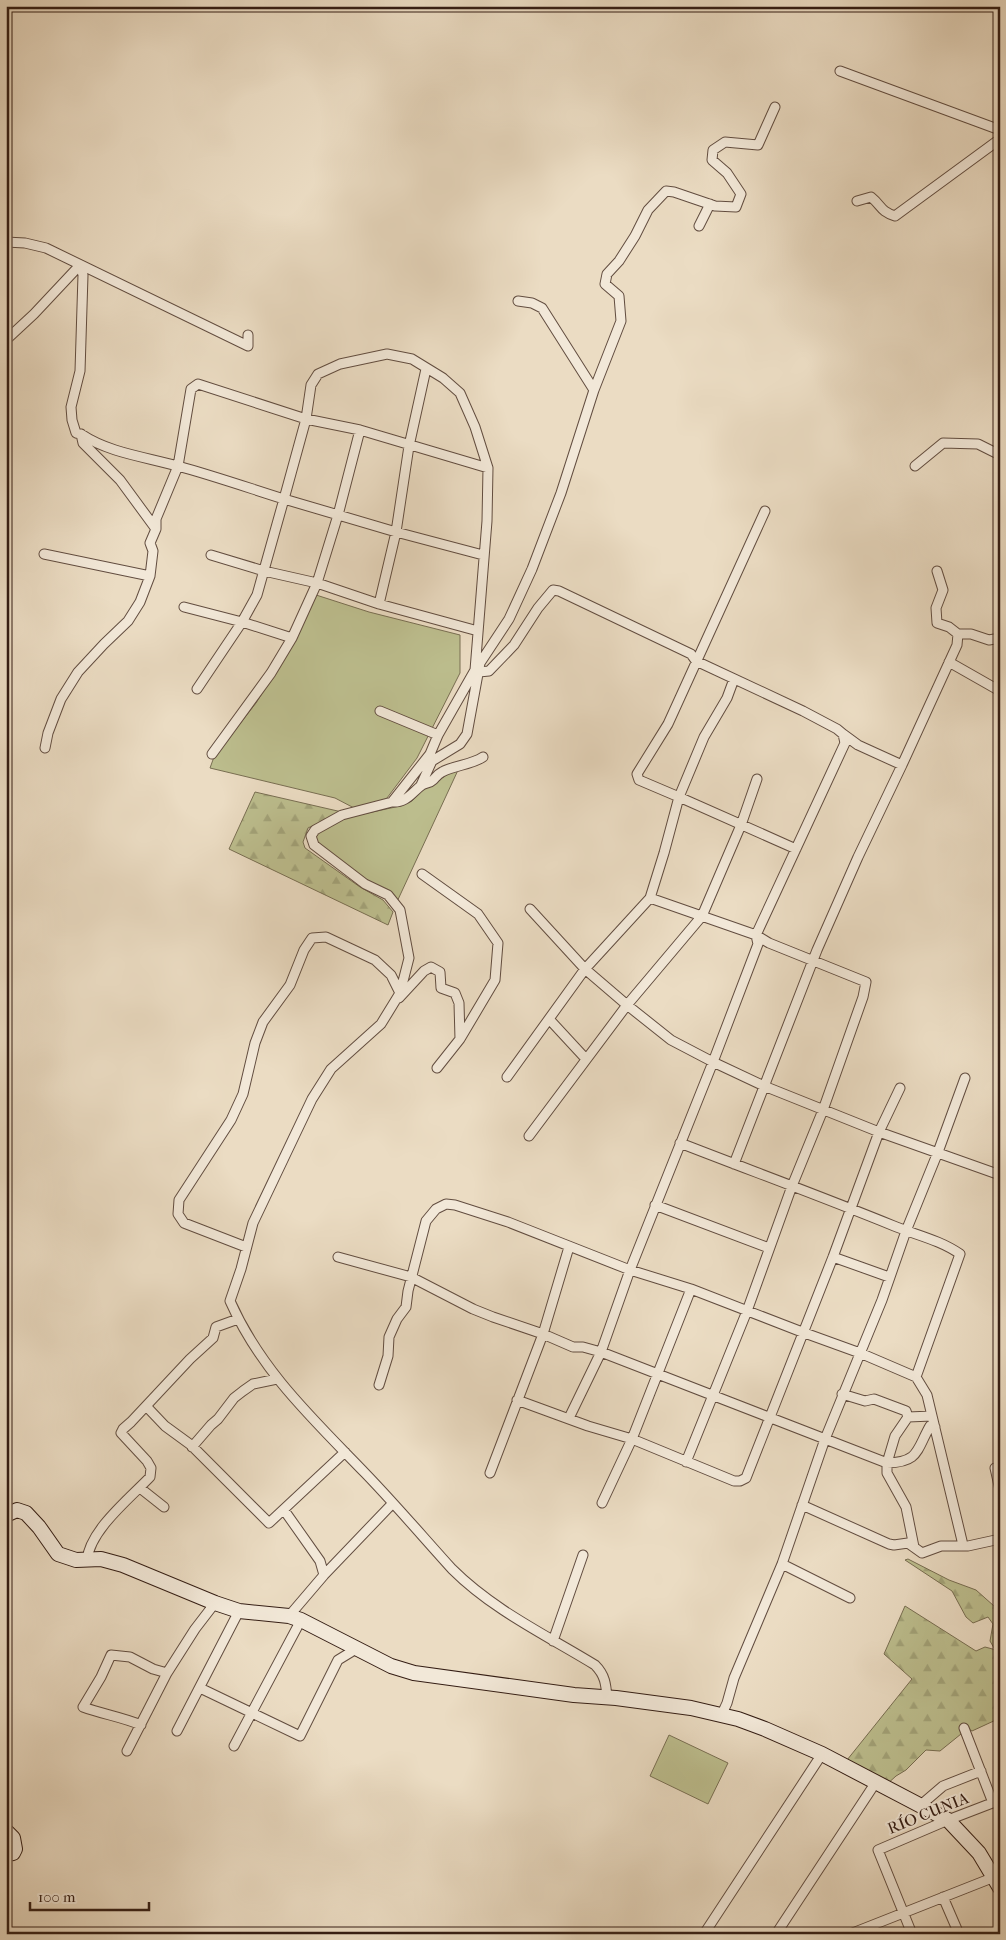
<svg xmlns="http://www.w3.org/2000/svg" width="1006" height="1940" font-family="'IM FELL French Canon',serif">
<defs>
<pattern id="forest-firs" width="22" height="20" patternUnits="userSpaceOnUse" patternTransform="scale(1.25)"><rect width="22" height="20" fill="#bdbf8f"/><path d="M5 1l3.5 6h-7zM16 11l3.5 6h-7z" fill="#a3a47a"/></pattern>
</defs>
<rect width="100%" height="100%" fill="#ebdcc3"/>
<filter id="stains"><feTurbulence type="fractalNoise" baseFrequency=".004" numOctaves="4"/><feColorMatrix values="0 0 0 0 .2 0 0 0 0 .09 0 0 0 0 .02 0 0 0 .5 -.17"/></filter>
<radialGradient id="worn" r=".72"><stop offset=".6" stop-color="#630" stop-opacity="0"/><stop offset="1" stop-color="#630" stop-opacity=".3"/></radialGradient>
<path fill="#bdbf8f" stroke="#786e52" d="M 313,594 L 369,612 L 460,635 L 460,673 L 417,758 L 384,802 L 356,809 L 335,798 L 210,768 L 214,757 L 256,703 L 295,641 Z
M 459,768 L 395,906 L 389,897 L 313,846 L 312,835 L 340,819 L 400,806 L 412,801 L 426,787 Z
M 669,1735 L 728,1763 L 708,1804 L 650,1776 Z"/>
<path fill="url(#forest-firs)" stroke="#786e52" d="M 255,792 L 342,812 L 308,828 L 303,842 L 305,848 L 360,887 L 383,900 L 393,912 L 388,925 L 229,849 Z
M 908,1559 L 949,1580 L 976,1590 L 994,1606 L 1000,1607 L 1000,1650 L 994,1648 L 990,1641 L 993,1624 L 988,1617 L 973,1623 L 966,1617 L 952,1591 L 905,1560 Z
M 905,1606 L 976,1651 L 985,1647 L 1000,1651 L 1000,1716 L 998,1719 L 972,1731 L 963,1726 L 961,1734 L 940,1751 L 926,1750 L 906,1770 L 896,1776 L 885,1786 L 843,1765 L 912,1679 L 884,1654 Z"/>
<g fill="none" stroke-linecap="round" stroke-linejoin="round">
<g stroke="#624d40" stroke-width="11">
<path id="street" d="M 840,71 L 1000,130
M 857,201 L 871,197 C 882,206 880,211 895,216 L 1000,139
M 699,226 L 710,204
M 6,242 L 25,243 L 46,248 L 248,346 L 248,335
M 80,265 L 83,275 L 80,371 L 71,407 L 72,420 L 76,433 L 81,434 L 83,443 L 120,480 L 156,529
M 518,301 L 532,303 L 542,308 L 594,390
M 6,340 L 34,314 L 80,265
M 360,430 L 338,515 L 317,583 L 379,604 L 478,631
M 81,434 C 109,453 146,457 178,466 C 214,476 249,488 284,499 L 257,595 L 242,622 L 197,689
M 915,466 L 943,443 L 978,444 L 1000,455
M 44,554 L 150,576
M 211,555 L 264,571 L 317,583 L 292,638 L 271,673 L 212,754
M 483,555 L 396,532 L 284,499 L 306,419 L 311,385 L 318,374 L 340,364 L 387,354 L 412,359 L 443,378 L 460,393 L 475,427 L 488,468 L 487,521 L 475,670 L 479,672 L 489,671 L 514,645 L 538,608 L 553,590 L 559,591 L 691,654 L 696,661 L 803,711 L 837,729 L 843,734 L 845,743 L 756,935 L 769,943 L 866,982 L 863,997 L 823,1110 L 792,1186 L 747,1311 L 686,1462
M 379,604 L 396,532 L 409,446 L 426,369
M 184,607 L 242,622 L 292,638
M 958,634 L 971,634 L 989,640 L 1000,638
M 949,662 L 1000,691
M 475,670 L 438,735 L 430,754 L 392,802 L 342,815 L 315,830 L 311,836 L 314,845 L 365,884 L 388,895 L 400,910 L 409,958 L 400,993 L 381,1024 L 331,1069 L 312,1099 L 253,1223 L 241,1269 L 230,1301 C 261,1371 313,1419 365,1473 C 395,1504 423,1537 452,1569 C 493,1610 546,1635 595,1665 C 605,1675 606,1684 607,1698
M 734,679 L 727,698 L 704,737 L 679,797 L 796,849
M 380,711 L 438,735
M 45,748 L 48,733 L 61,699 L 78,672 L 104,644 L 128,621 L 140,602 L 150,576 L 153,551 L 150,543 L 156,529 L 156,519 L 178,466 L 191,389 L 198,384 L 306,419 L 360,430 L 488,468
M 902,765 L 957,645 L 958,634 L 949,627 L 937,623 L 936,608 L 943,590 L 937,571
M 421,785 L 432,761 L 460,744 L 467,734 L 480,663 L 509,619 L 532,569 L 561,493 L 594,390 L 621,321 L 619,296 L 605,284 L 607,274 L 619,261 L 635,236 L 648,210 L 666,191 L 674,192 L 715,206 L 736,207 L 741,194 L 727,173 L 712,160 L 713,150 L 725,142 L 758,145 L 775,107
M 392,802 C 407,803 412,792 422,785 C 426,783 430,783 433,780 C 436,777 438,774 442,772 C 455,765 471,765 483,757
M 422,874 L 478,914 L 498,943 L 495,980 L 460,1039
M 530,909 L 585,969 L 627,1005 L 671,1040 L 713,1062 L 764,1086 L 879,1132 L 1000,1175
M 399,998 L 424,971 L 431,967 L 440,972 L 441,988 L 455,993 L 459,1003 L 460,1039 L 437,1068
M 549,1019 L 586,1059
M 507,1077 L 585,969 L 650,898
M 529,1136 L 627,1005 L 702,916 L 741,825 L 757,779
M 680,1143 C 752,1171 823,1197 894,1226 C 916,1235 940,1240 960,1254 L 916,1377
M 734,1164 L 817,950 L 858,857 L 902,765 L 858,745 L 843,734
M 655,1205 L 769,1248
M 246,1247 L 184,1223 L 178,1214 L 179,1200 L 231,1120 L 243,1094 L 255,1043 L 263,1022 L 290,985 L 304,950 L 312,938 L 326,937 L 375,960 L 391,975 L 400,993
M 338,1257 L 411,1277 L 473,1309 L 493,1317 L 543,1334 L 573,1347 L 583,1347 L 601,1352 L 887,1463 L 895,1436 L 908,1417 L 932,1416
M 833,1257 L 889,1277
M 379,1385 L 388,1356 L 389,1337 L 397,1319 L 406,1307 L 408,1291 L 426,1221 L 436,1209 L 446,1204 L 455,1205 L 508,1222 L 630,1270 L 691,1289 L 802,1332 L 860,1353 L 916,1377 L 927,1395 L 963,1545
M 842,1394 L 865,1401 L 874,1399 L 906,1411 L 908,1417
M 517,1400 L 588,1426 L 632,1439 L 734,1481 L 740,1481 L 746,1478 L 833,1257 L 879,1132 L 900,1088
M 146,1406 L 165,1426 L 191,1445 L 269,1523 L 345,1452
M 569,1418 L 601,1352 L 630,1270 L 713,1062 L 758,944 L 756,935 L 650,898 L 664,853 L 679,797 L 639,780 L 637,774 L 668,724 L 765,511
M 192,1447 L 211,1425 L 218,1419 L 234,1398 L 243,1391 L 253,1384 L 277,1379
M 995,1468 L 1000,1490
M 490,1473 L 543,1334 L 569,1247
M 140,1488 L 164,1507
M 602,1503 L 632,1439 L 691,1289
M 802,1505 L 889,1544 L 894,1545 L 908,1543 L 922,1553 L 941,1546 L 968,1546 L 1000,1539
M 284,1510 L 320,1561 L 324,1575
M 914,1547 L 906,1507 L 887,1473 L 887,1463 C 919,1462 916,1451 930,1426 L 935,1427
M 87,1560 C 90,1530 129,1499 150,1477 L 151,1468 L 147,1461 L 121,1433 L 123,1429 L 131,1422 L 190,1359 L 213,1338 L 216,1327 L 238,1319
M 782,1564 L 850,1598
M 289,1616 L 324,1575 L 392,1504
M 553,1641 L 583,1555
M 200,1688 L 300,1736 L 338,1660 L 356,1649
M 721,1716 L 727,1703 L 734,1678 L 782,1564 L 825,1439 L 882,1300 L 906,1231 L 938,1152 L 965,1078
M 141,1725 C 122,1717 102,1714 83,1707 L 101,1677 L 111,1655 L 130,1657 L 153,1669 L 167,1673
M 964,1728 L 993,1803
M 177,1731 L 239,1611
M 234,1746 L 301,1620
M 127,1751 L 167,1673 L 195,1629 L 215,1603
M 922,1804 L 943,1786 L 981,1771
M 943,1897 L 959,1934
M 704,1934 L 822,1754
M 776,1934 L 876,1782
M 850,1934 L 997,1876
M 912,1934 L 878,1850 L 948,1820 L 1000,1800"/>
</g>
<g stroke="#341d14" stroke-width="16">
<path id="secondary" d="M 6,1515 L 17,1510 L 26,1513 L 39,1527 L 58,1554 L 76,1560 L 101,1559 L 123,1565 L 215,1603 L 239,1611 L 289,1616 L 301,1620 L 391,1666 L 414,1673 L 574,1695 L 616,1698 L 691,1708 L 738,1719 L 765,1729 L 822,1754 L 948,1820 L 979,1853 L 1000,1888
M 6,1831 L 13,1838 L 15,1849 L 13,1853 L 6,1854"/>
</g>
<use href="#street" stroke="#f2e8d8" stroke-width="9"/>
<use href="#secondary" stroke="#f2e8d8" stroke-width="14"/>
</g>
<g text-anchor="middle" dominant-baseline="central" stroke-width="4" stroke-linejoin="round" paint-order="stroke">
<g font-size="16" fill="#341d14" stroke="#f2e8d8">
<text transform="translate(928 1813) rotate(-22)">RÍO CUNIA</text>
</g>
</g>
<rect width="1006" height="1940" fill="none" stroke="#ebdcc3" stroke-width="25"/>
<rect x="8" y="8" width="991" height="1925" fill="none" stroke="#341d14" stroke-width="2.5"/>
<rect x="12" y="12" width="981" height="1915" fill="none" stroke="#341d14"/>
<path d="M30 1902v8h119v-8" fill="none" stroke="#341d14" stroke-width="2.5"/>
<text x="38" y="1902" font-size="15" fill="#341d14" stroke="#f2e8d8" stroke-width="4" paint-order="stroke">100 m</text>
<rect width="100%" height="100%" filter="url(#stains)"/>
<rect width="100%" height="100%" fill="url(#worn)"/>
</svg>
